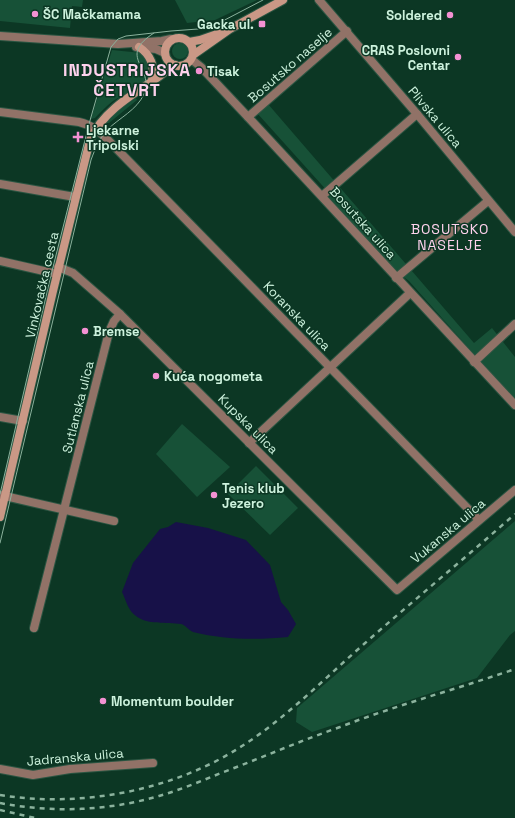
<svg xmlns="http://www.w3.org/2000/svg" width="515" height="818" font-family="'Space Grotesk',sans-serif">
	<style>
		.green { fill: #175137 }
		.water { fill: #171148 }
		.lines { fill: none; stroke-linecap: round; stroke-linejoin: round }
		.minor-casing { stroke: #2b5542; stroke-width: 10 }
		.secondary-casing { stroke: #2b5542; stroke-width: 10 }
		.minor { stroke: #917267; stroke-width: 8 }
		.secondary { stroke: #ca9886; stroke-width: 8 }
		.tram { stroke: #8bb29d; stroke-width: 1 }
		.rail { stroke: #8bb29d; stroke-width: 2.5; stroke-dasharray: 5 5; stroke-linecap: butt }
		.poi-dot { fill: #f491d3; stroke: #0c3724; stroke-width: 1.5 }
		.labels { text-anchor: middle; dominant-baseline: central; stroke-width: 3; stroke-linejoin: round; paint-order: stroke }
		.poi-label { font-size: 13px; font-weight: bold; fill: #cdf2dd; stroke: #0c3724; text-anchor: start }
		.street-label { font-size: 13px; fill: #cdf2dd; stroke: #0c3724 }
		.neighbourhood-label { font-size: 14px; letter-spacing: 1px; fill: #fed2ed; stroke: #0c3724 }
		.district-label { font-size: 17px; font-weight: bold; letter-spacing: 1px; fill: #fed2ed; stroke: #0c3724 }
	</style>
	<rect width="100%" height="100%" fill="#0c3724"/>
	<!-- green -->
	<g class="green">
		<path d="M0 0H83L82 7 72 6 70 28 0 21Z"/>
		<path d="M175 0H257L215 20 187 23Z"/>
		<circle cx="180" cy="51" r="8"/>
		<path d="M112 50 142 53C161 81 133 89 113 101 106 106 101 112 95 118L91 119Z"/>
		<path d="M136 98 137 100 109 123H106L119 110Z"/>
		<path d="M268 104 474 343 492 328 515 357V400L409 281 394 270 329 199 330 194 257 113Z"/>
		<path d="M182 424 230 467 197 497 156 454Z"/>
		<path d="M256 466 298 508 270 535 228 494Z"/>
		<path d="M515 521V631L510 635 477 678 312 732 296 722 297 708Z"/>
	</g>
	<!-- water -->
	<path class="water" d="M176 522 208 528 246 540 270 565 281 602 288 610 296 624 288 637C255 640 226 640 193 632 188 630 186 625 181 624 167 622 147 625 136 616 128 611 126 600 122 592L133 563 160 529 168 527Z"/>
	<g class="lines">
		<defs>
			<g id="minor">
				<path d="M319 0 417 114 515 232"/>
				<path d="M0 36 118 44 162 41 171 39"/>
				<path d="M136 47 156 49 165 53"/>
				<path d="M191 59 201 67 248 117 515 405"/>
				<path d="M0 112 79 122C92 125 100 132 109 141L479 520"/>
				<path d="M248 117 347 31"/>
				<path d="M0 184 75 197"/>
				<path d="M322 196 417 114"/>
				<path d="M0 261 57 274"/>
				<path d="M58 267 73 273 120 314 397 590 515 490"/>
				<path d="M396 278 488 201"/>
				<path d="M474 362 515 324"/>
				<path d="M0 417 23 421"/>
				<path d="M249 443 410 293"/>
				<path d="M0 495 114 521"/>
				<path d="M34 628 109 332 114 321 120 314"/>
				<path d="M0 769 33 775 70 769 153 763"/>
			</g>
			<g id="secondary">
				<circle cx="179" cy="52" r="14"/>
				<path d="M189 42 200 40 220 33"/>
				<path d="M139 47C151 55 155 66 152 80"/>
				<path d="M193 55 230 29 283 0"/>
				<path d="M0 517 53 291 90 140C102 112 133 94 157 78 163 74 168 68 175 65"/>
			</g>
		</defs>
		<!-- minor casing -->
		<use href="#minor" class="minor-casing"/>
		<!-- secondary casing -->
		<use href="#secondary" class="secondary-casing"/>
		<!-- minor -->
		<use href="#minor" class="minor"/>
		<!-- secondary -->
		<use href="#secondary" class="secondary"/>
		<!-- tram -->
		<g class="tram">
			<path d="M0 494 50 279 89 124 111 47 118 39 126 36 171 31 198 29 217 24 263 0"/>
			<path d="M0 543 91 160C95 149 99 139 107 130 119 118 137 110 144 94 155 67 116 57 154 33"/>
		</g>
		<!-- rail -->
		<g class="rail">
			<path d="M0 795C80 808 173 791 242 746 286 718 324 679 364 644 414 600 465 558 515 514"/>
			<path d="M0 803C52 813 108 811 159 796 180 790 201 781 221 773 261 758 300 741 340 727 397 705 457 689 515 669"/>
			<path d="M0 810 35 818"/>
		</g>
	</g>
	<!-- markers -->
	<g class="poi-dot">
		<circle cx="35" cy="14" r="4"/>
		<circle cx="450" cy="15" r="4"/>
		<rect x="258" y="20" width="8" height="8" rx="2"/>
		<circle cx="458" cy="57" r="4"/>
		<circle cx="199" cy="71" r="4"/>
		<path d="M76 131h4v4h4v4h-4v4h-4v-4h-4v-4h4z"/>
		<circle cx="85" cy="331" r="4"/>
		<circle cx="156" cy="376" r="4"/>
		<circle cx="214" cy="495" r="4"/>
		<circle cx="103" cy="701" r="4"/>
	</g>
	<g class="labels">
		<!-- poi labels -->
		<g class="poi-label">
			<text x="43" y="14">ŠC Mačkamama</text>
			<text x="442" y="15" text-anchor="end">Soldered</text>
			<text x="254" y="24" text-anchor="end">Gacka ul.</text>
			<text x="450" y="50" text-anchor="end">CRAS Poslovni<tspan x="450" dy="15">Centar</tspan></text>
			<text x="207" y="71">Tisak</text>
			<text x="86" y="130">Ljekarne<tspan x="86" dy="15">Tripolski</tspan></text>
			<text x="93" y="331">Bremse</text>
			<text x="164" y="376">Kuća nogometa</text>
			<text x="222" y="488">Tenis klub<tspan x="222" dy="15">Jezero</tspan></text>
			<text x="111" y="701">Momentum boulder</text>
		</g>
		<!-- street labels -->
		<g class="street-label">
			<text transform="translate(290 65) rotate(-41)">Bosutsko naselje</text>
			<text transform="translate(435 117) rotate(50)">Plivska ulica</text>
			<text transform="translate(363 223) rotate(48)">Bosutska ulica</text>
			<text transform="translate(42 285) rotate(-77)">Vinkovačka cesta</text>
			<text transform="translate(297 316) rotate(46)">Koranska ulica</text>
			<text transform="translate(78 407) rotate(-76)">Sutlanska ulica</text>
			<text transform="translate(248 424) rotate(45)">Kupska ulica</text>
			<text transform="translate(448 531) rotate(-40)">Vukanska ulica</text>
			<text transform="translate(75 757) rotate(-5)">Jadranska ulica</text>
		</g>
		<!-- neighbourhood labels -->
		<g class="neighbourhood-label">
			<text x="450" y="229">BOSUTSKO<tspan x="450" dy="16">NASELJE</tspan></text>
		</g>
		<!-- district labels -->
		<g class="district-label">
			<text x="127" y="70">INDUSTRIJSKA<tspan x="127" dy="20">ČETVRT</tspan></text>
		</g>
	</g>
</svg>
